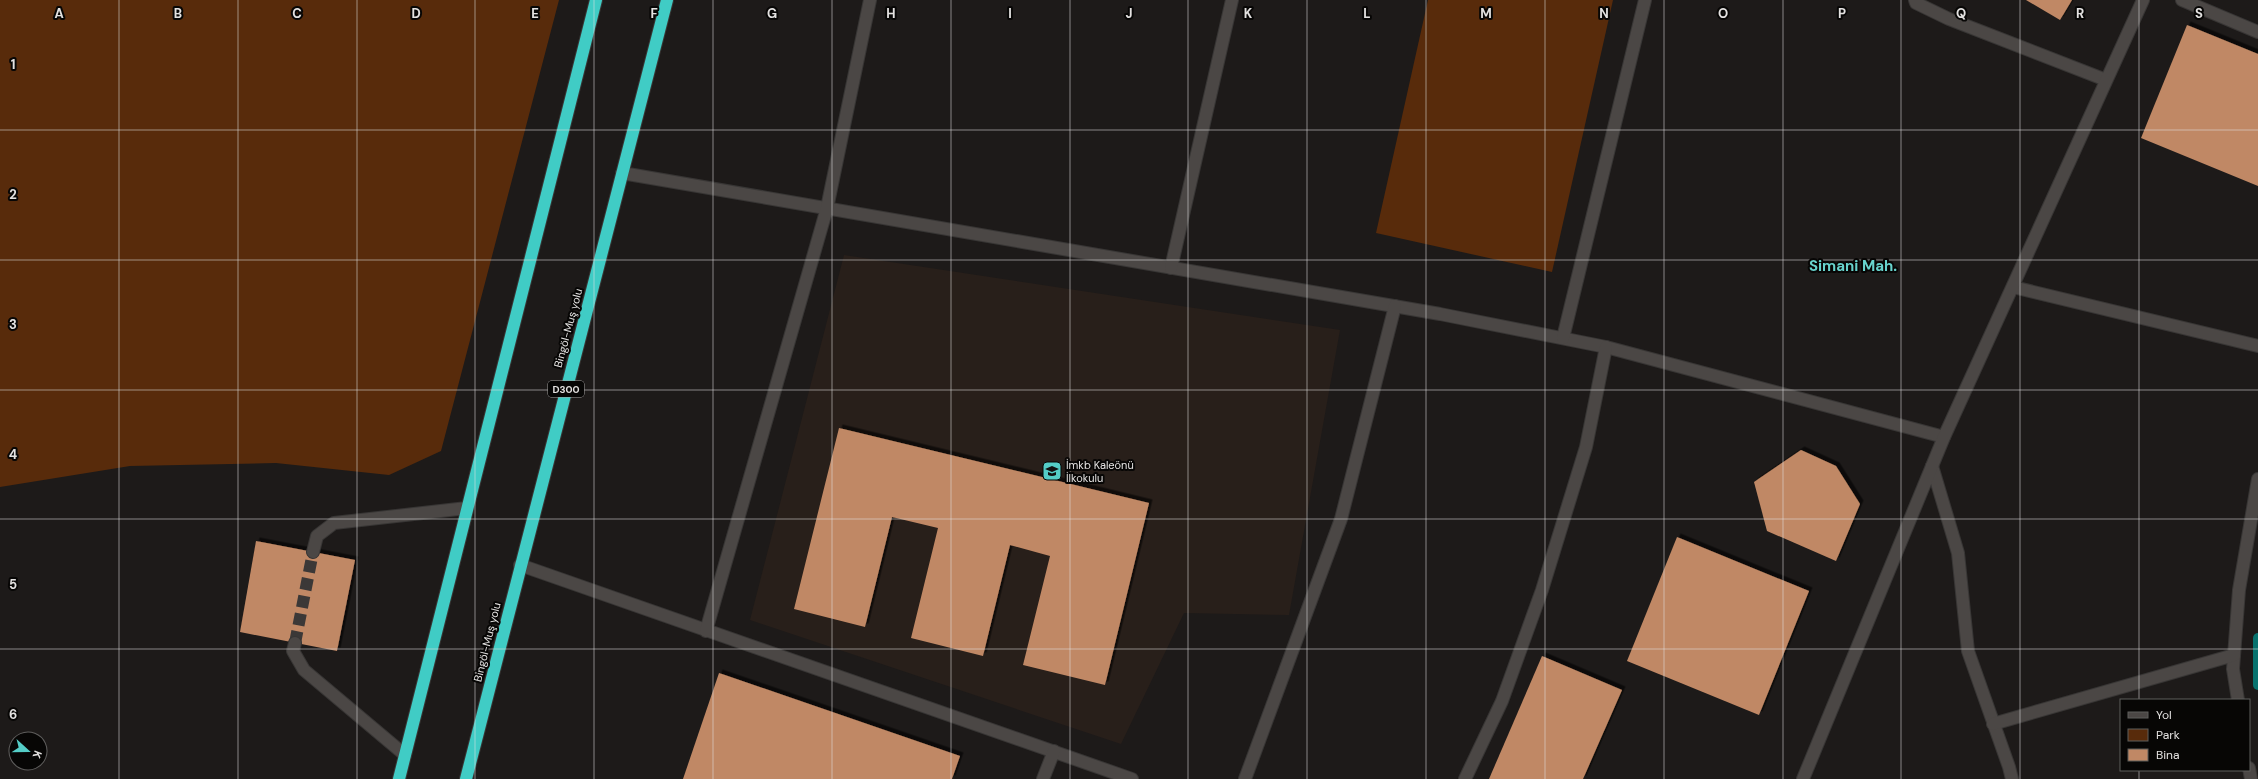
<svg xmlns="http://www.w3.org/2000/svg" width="2258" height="779" font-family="'DM Sans',sans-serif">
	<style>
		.built { fill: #281f1a }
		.green { fill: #582b0b }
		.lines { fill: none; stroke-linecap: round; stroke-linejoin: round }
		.stream { stroke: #08726e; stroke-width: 10 }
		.building { fill: #c08865; filter: url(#shadow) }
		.minor-tunnel { stroke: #3b3837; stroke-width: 12; stroke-dasharray: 12 6; stroke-linecap: butt }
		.minor-casing { stroke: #383635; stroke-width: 14 }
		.highway-casing { stroke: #383635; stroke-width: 14 }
		.minor { stroke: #4b4745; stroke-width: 12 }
		.highway { stroke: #40ccc5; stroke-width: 12 }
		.grid { fill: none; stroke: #e4e2e1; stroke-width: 1; stroke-opacity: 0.55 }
		.labels { text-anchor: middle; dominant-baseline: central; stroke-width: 4; stroke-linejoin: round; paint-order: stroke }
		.shield { fill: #070605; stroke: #a2a09f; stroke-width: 1 }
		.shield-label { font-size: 10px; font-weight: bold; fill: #e4e2e1 }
		.street-label { font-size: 11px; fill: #e4e2e1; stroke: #070605 }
		.poi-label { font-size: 11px; fill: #e4e2e1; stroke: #070605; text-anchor: start }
		.district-label { font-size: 15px; font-weight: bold; fill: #68d3cd; stroke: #070605 }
		.grid-label { font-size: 13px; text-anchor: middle; font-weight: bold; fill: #e4e2e1; stroke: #070605; stroke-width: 4; stroke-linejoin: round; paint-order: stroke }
	</style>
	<defs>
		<filter id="shadow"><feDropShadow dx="3.5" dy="-3.5" stdDeviation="0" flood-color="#0009"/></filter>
	</defs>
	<rect width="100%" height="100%" fill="#1d1a19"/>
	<!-- built -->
	<path class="built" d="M844 255 1340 330 1289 615 1184 613 1121 744 750 620Z"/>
	<!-- green -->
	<g class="green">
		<path d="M0 0H559L441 451 389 475 276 463 130 466 0 487Z"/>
		<path d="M1428 0H1613L1552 272 1376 233Z"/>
	</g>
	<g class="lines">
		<!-- stream -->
		<path class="stream" d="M2258 638V685"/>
	</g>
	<!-- building -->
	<g class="building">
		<path d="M2026 0H2072L2060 20Z"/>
		<path d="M2187 25 2258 54V186L2141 138Z"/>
		<path d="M839 428 1149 503 1105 685 1023 665 1050 556 1010 545 983 656 911 638 938 528 892 517 865 627 794 609Z"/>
		<path d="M1801 450 1836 466 1860 504 1836 561 1767 531 1754 482Z"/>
		<path d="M1677 537 1809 591 1759 715 1627 661Z"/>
		<path d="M256 541 355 560 337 651 240 632Z"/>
		<path d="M1542 656 1622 690 1583 779H1489Z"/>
		<path d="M719 673 960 756 952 779H683Z"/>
	</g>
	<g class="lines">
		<!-- minor-tunnel -->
		<path class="minor-tunnel" d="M295 643 313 552"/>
		<defs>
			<g id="minor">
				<path d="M1915 0 1916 3 1949 19 2106 80"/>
				<path d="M2182 0 2258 32"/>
				<path d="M622 173 1440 314 1606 347 1944 437"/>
				<path d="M1171 268 1232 0"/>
				<path d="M2013 287 2258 346"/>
				<path d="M1563 338 1645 0"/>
				<path d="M1932 466 1958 553 1968 651 2009 767 2012 779"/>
				<path d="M313 552 317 536 334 523 467 508"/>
				<path d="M520 565 1132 779"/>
				<path d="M706 631 827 208 870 0"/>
				<path d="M295 643 293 651 304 670 405 755"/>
				<path d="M2238 700 2233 669 2239 590 2258 479"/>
				<path d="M1993 724 2234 655"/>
				<path d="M2249 768 2251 779"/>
				<path d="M1043 779 1054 751"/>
				<path d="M1245 779 1341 519 1395 306"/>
				<path d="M1465 779 1502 701 1542 590 1586 447 1606 347"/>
				<path d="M1803 779 1944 437 2143 0"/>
			</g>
			<g id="highway">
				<path d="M399 779 596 0"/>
				<path d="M466 779 667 0"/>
			</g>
		</defs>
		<!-- minor casing -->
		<use href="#minor" class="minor-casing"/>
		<!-- highway casing -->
		<use href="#highway" class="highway-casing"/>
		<!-- minor -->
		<use href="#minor" class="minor"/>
		<!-- highway -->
		<use href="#highway" class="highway"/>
	</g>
	<!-- grid -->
	<path class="grid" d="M119 0V779M238 0V779M357 0V779M475 0V779M594 0V779M713 0V779M832 0V779M951 0V779M1070 0V779M1188 0V779M1307 0V779M1426 0V779M1545 0V779M1664 0V779M1783 0V779M1901 0V779M2020 0V779M2139 0V700M0 130H2258M0 260H2258M0 390H2258M0 519H2258M0 649H2258M2139 770V779"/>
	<!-- icons -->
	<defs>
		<symbol id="school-square" viewBox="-11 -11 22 22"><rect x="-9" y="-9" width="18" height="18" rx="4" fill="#54cdc7" stroke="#070605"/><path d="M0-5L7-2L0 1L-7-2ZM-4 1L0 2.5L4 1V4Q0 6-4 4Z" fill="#111"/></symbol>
	</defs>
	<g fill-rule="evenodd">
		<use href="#school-square" x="1041" y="460" width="22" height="22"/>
	</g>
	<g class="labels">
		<!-- shield labels -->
		<rect class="shield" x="548" y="381" width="36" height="16" rx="3"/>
		<g class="shield-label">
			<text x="566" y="389">D300</text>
		</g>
		<!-- street labels -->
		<g class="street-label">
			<text transform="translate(568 328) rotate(-75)">Bingöl-Muş yolu</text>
			<text transform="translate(487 642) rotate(-76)">Bingöl-Muş yolu</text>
		</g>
		<!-- poi labels -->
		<g class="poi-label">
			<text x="1066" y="465">İmkb Kaleönü<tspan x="1066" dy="13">İlkokulu</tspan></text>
		</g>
		<!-- district labels -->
		<g class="district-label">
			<text x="1853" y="266">Simani Mah.</text>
		</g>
	</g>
	<g class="grid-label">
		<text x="59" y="18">A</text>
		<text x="178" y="18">B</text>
		<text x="297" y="18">C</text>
		<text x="416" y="18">D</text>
		<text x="535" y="18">E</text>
		<text x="654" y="18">F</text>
		<text x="772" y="18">G</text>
		<text x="891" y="18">H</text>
		<text x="1010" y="18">I</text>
		<text x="1129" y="18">J</text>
		<text x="1248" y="18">K</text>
		<text x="1367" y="18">L</text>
		<text x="1486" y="18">M</text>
		<text x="1604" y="18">N</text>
		<text x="1723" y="18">O</text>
		<text x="1842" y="18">P</text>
		<text x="1961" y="18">Q</text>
		<text x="2080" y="18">R</text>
		<text x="2199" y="18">S</text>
		<text x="13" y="69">1</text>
		<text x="13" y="199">2</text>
		<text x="13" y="329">3</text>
		<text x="13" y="459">4</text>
		<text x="13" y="589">5</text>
		<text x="13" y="719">6</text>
	</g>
	<!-- legend -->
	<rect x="2120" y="699" width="130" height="72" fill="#070605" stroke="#5f5e5d"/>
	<rect x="2128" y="712" width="20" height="6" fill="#4b4745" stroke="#5f5e5d"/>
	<text x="2156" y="719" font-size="12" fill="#e4e2e1">Yol</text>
	<rect x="2128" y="729" width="20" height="12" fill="#582b0b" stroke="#5f5e5d"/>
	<text x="2156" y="739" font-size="12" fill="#e4e2e1">Park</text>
	<rect x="2128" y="749" width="20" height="12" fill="#c08865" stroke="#5f5e5d"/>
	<text x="2156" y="759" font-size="12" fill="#e4e2e1">Bina</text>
	<!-- north arrow -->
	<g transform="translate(28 751) rotate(111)"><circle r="19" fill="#070605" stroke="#5f5e5d"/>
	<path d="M0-3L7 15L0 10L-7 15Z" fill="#54cdc7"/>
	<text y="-6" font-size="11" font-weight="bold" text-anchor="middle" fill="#e4e2e1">K</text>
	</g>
</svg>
